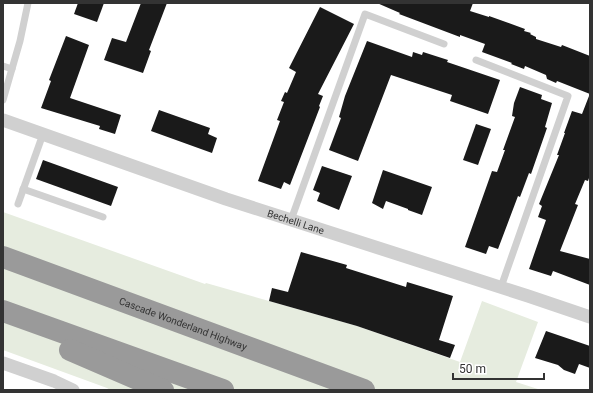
<svg xmlns="http://www.w3.org/2000/svg" width="593" height="393" font-family="Roboto,sans-serif">
	<style>
		.green { fill: #e6ecdf }
		.building { fill: #1a1a1a }
		.lines { fill: none; stroke-linecap: round; stroke-linejoin: round }
		.lane { stroke: #d0d0d0; stroke-width: 7 }
		.street { stroke: #d0d0d0; stroke-width: 13 }
		.highway { stroke: #9a9a9a; stroke-width: 22 }
		.labels { text-anchor: middle; dominant-baseline: central; stroke-width: 4; stroke-linejoin: round; paint-order: stroke }
		.street-label { font-size: 10px; fill: #333; stroke: #fff }
	</style>
	<rect width="100%" height="100%" fill="#fff"/>
	<!-- green -->
	<path class="green" d="M3 212 205 284 206 283 357 326 460 362 482 301 538 322 516 382 541 390H110L107 388 3 350Z"/>
	<!-- building -->
	<g class="building">
		<path d="M78 3H104L97 22 74 14Z"/>
		<path d="M141 3H167L149 50 151 51 143 73 104 60 112 38 126 42Z"/>
		<path d="M377 3H473L470 11 489 17V16L525 29 524 31 531 33 530 34 536 37V39L561 47 562 45 590 56V94L557 81 556 83 547 79 546 75 525 66 524 69 511 64 512 63 482 52 485 44 460 35V37L399 14 400 13Z"/>
		<path d="M320 7 354 24 318 94 323 96 319 106 320 107 290 185 284 182 281 189 258 181 280 121 277 120 284 102 281 101 285 92 287 93 296 72 289 68Z"/>
		<path d="M66 36 89 45 70 98 121 115 115 134 99 129 100 126 41 108 51 81 49 80Z"/>
		<path d="M367 41 412 57 413 52 422 55 423 52 448 60 447 62 500 80 488 114 450 101 452 95 391 75 358 161 329 150 341 118 339 117 345 96Z"/>
		<path d="M520 87 542 95 541 99 552 103 545 127 547 128 531 174 529 173 520 197 518 196 498 249 489 246 486 254 465 247 492 171 497 172 505 150H503L515 117 512 116 514 103Z"/>
		<path d="M589 96H590V175L588 181 585 180 575 204 578 205 560 251 590 259V285L553 271 551 276 529 269 546 220 538 217 542 206 539 204 559 155H557L565 133H564L572 111 582 114Z"/>
		<path d="M159 110 210 128 208 134 217 138 212 153 151 131Z"/>
		<path d="M476 124 491 129 478 165 463 160Z"/>
		<path d="M43 160 118 187 111 206 36 179Z"/>
		<path d="M322 166 352 176 339 210 317 201 320 193 313 190Z"/>
		<path d="M383 170 432 187 422 215 408 210V209L386 201 383 209 372 203Z"/>
		<path d="M301 252 347 265 346 268 406 287 407 282 453 296 439 340 455 345 450 358 357 326 269 301 272 288 288 292Z"/>
		<path d="M546 331 590 346V368L579 364 575 374 564 370 558 365 535 358Z"/>
	</g>
	<g class="lines">
		<!-- lane -->
		<g class="lane">
			<path d="M476 60 568 96 501 287"/>
			<path d="M3 66 12 69"/>
			<path d="M3 100 20 41 28 3"/>
			<path d="M23 189 103 217"/>
			<path d="M18 204 43 134"/>
			<path d="M291 220 365 14 444 44"/>
		</g>
		<!-- street -->
		<g class="street">
			<path id="s1" d="M3 120 226 199 528 296 590 317"/>
			<path d="M3 363 54 381 73 390"/>
		</g>
		<!-- highway -->
		<g class="highway">
			<path id="s2" d="M3 257 364 390"/>
			<path d="M3 311 223 390"/>
			<path d="M70 350 163 390"/>
		</g>
	</g>
	<g class="labels">
		<!-- street labels -->
		<g class="street-label">
			<text stroke="none"><textPath href="#s1" startOffset="310">Bechelli Lane</textPath></text>
			<text stroke="none"><textPath href="#s2" startOffset="192">Cascade Wonderland Highway</textPath></text>
		</g>
	</g>
	<!-- border -->
	<rect width="593" height="393" fill="none" stroke="#333333" stroke-width="8"/>
	<!-- scale -->
	<path d="M453 373v6h91v-6" fill="none" stroke="#333333" stroke-width="2"/>
	<text x="459" y="373" font-size="12" fill="#333333" stroke="#ffffff" stroke-width="3" paint-order="stroke">50 m</text>
</svg>
